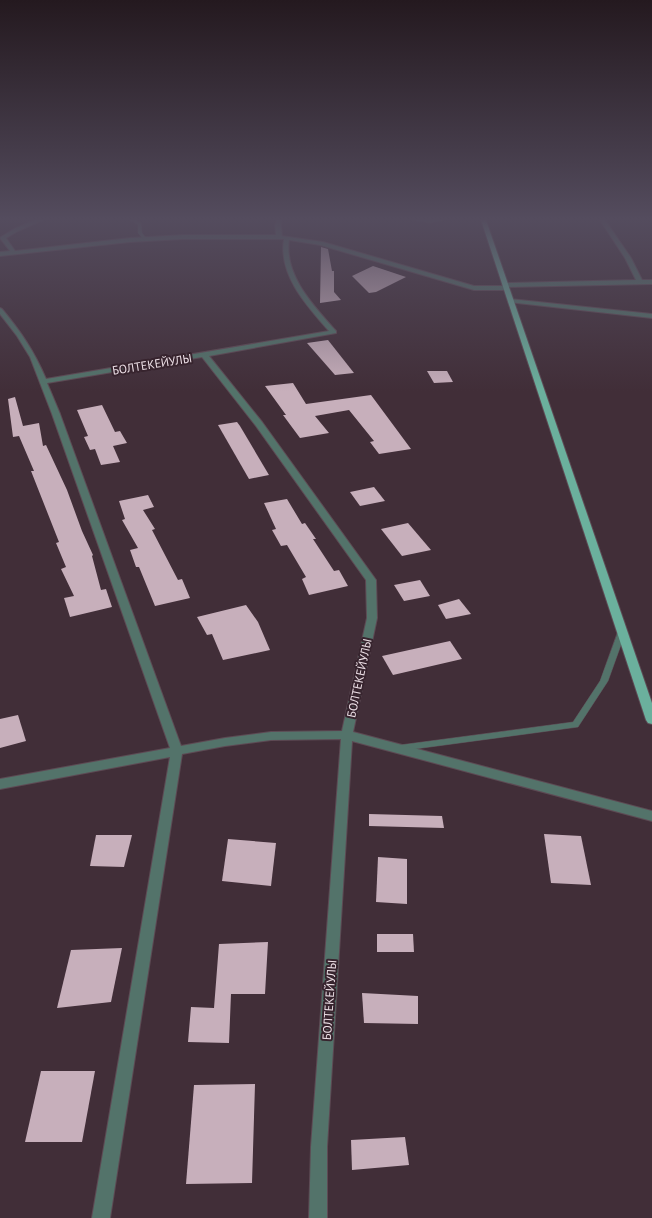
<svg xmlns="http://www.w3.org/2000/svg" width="652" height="1218" font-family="'PT Sans',sans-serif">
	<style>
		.building { fill: #c7afbb }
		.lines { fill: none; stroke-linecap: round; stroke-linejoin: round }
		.lane-casing { stroke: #5d4a54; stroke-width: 1 }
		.street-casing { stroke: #5d4a54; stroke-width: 2 }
		.primary-casing { stroke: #5d4a54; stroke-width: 2 }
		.lane { fill: #53736a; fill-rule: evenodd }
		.street { fill: #53736a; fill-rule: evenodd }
		.primary { fill: #6bb09d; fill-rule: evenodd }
		.labels { text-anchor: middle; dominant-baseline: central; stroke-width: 4; stroke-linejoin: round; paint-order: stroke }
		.street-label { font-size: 12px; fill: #ede0e7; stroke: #37242e }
	</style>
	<rect width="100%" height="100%" fill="#412e38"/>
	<!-- building -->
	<g class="building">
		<path d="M321 247 328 249 332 271H334V292L341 300 320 303Z"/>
		<path d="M373 266 406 277 376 292 369 293 352 276Z"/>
		<path d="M328 340 354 373 335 375 307 343Z"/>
		<path d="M427 371H447L453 382 434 383Z"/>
		<path d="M293 383 306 404 371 395 411 449 379 454 370 442 374 441 349 410 315 416 329 433 300 438 283 415H286L265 386Z"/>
		<path d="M15 397 23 426 39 423 43 446 46 445 67 490 82 531 93 555 92 556 101 590 106 589 112 607 70 617 64 598 74 596 61 569 66 567 56 543 59 542 31 471H34L19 436 13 437 8 399Z"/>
		<path d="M102 405 115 432 120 431 127 443 113 446 120 462 101 465 95 449 90 450 84 437 88 436 77 410Z"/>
		<path d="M237 422 240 426 269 475 249 479 218 425Z"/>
		<path d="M374 487 385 501 360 506 350 492Z"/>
		<path d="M148 495 154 507 143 510 155 529 152 530 178 580 182 579 190 598 155 606 139 567H136L130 550 138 548 122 520 125 519 119 501Z"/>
		<path d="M287 499 302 524 305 523 316 539H313L334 571 339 570 348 586 309 595 302 579 306 577 287 545 281 546 272 530 276 529 264 503Z"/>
		<path d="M408 523 431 550 402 556 381 529Z"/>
		<path d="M420 580 430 596 404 601 394 585Z"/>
		<path d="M459 599 471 614 446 619 438 605Z"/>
		<path d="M246 605 258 622 270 650 223 660 212 634 207 635 197 617Z"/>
		<path d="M450 641 462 659 393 675 382 656Z"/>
		<path d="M18 715 26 741 0 748V719Z"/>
		<path d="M369 814 442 816 444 828 369 826Z"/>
		<path d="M544 834 581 836 591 885 551 883Z"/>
		<path d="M96 835H132L124 867 90 866Z"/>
		<path d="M228 839 276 843 271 886 222 881Z"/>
		<path d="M378 857 407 859V904L376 902Z"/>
		<path d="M377 934H413L414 952H377Z"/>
		<path d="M268 942 265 994H231L229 1043 188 1042 191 1007 214 1008 219 944Z"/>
		<path d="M122 948 111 1002 57 1008 71 950Z"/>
		<path d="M362 993 418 996V1024L364 1023Z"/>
		<path d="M41 1071H95L82 1142H25Z"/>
		<path d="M255 1084 252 1183 186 1184 194 1085Z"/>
		<path d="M405 1137 409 1165 352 1170 351 1140Z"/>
	</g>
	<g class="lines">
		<defs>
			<g id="lane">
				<path d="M130 220H136L141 223 142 233 147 239 146 240H144L138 233V225Z"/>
				<path d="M413 220H444L430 223Z"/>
				<path d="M619 629H625L626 631 608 681 578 727 400 751 397 750 396 748 397 746 400 745 573 722 600 681Z"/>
			</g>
			<g id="street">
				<path d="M35 220H43L18 231 6 238 15 251 130 238 183 235H276L275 225 277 220H282L281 225 282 236 323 242 474 286H503L502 285 505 283 636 280 625 258 600 220H605L631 258 642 280H652V284L508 287V289L506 290H474L320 245 289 240C284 276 314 306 336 331V333L209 356 262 422 376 580 377 618 353 732 652 811V821L352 741 327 1147V1218H309L311 1147 341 739 271 740 225 746 182 754 110 1218H92L170 757 0 789V779L170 748 52 414 30 357 17 336 0 314V308L2 309C21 332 34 351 46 379L329 331C307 306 278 275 284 239H183L130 242 0 256V252L10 251 0 238 1 237 14 229ZM202 357 256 426 366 580 367 618 342 731 271 732 225 738 181 746 60 414 47 383Z"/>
				<path d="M510 299 652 314V318L508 302V300Z"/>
			</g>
			<path id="primary" d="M481 220H486L652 703V724L648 723 646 720Z"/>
		</defs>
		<!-- lane casing -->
		<use href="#lane" class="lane-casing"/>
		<!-- street casing -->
		<use href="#street" class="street-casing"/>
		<!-- primary casing -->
		<use href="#primary" class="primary-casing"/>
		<!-- lane -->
		<use href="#lane" class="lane"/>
		<!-- street -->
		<use href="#street" class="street"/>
		<!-- primary -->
		<use href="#primary" class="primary"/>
	</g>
	<!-- sky -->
	<linearGradient id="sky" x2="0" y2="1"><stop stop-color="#24191f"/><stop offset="0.56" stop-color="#544c5e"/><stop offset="1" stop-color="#544c5e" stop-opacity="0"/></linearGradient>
	<rect width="652" height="391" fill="url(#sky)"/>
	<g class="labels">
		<!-- street labels -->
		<g class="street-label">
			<text transform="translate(152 364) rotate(-9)">БОЛТЕКЕЙУЛЫ</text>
			<text transform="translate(359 678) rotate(-78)">БОЛТЕКЕЙУЛЫ</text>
			<text transform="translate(329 1000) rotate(-86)">БОЛТЕКЕЙУЛЫ</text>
		</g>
	</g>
</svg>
